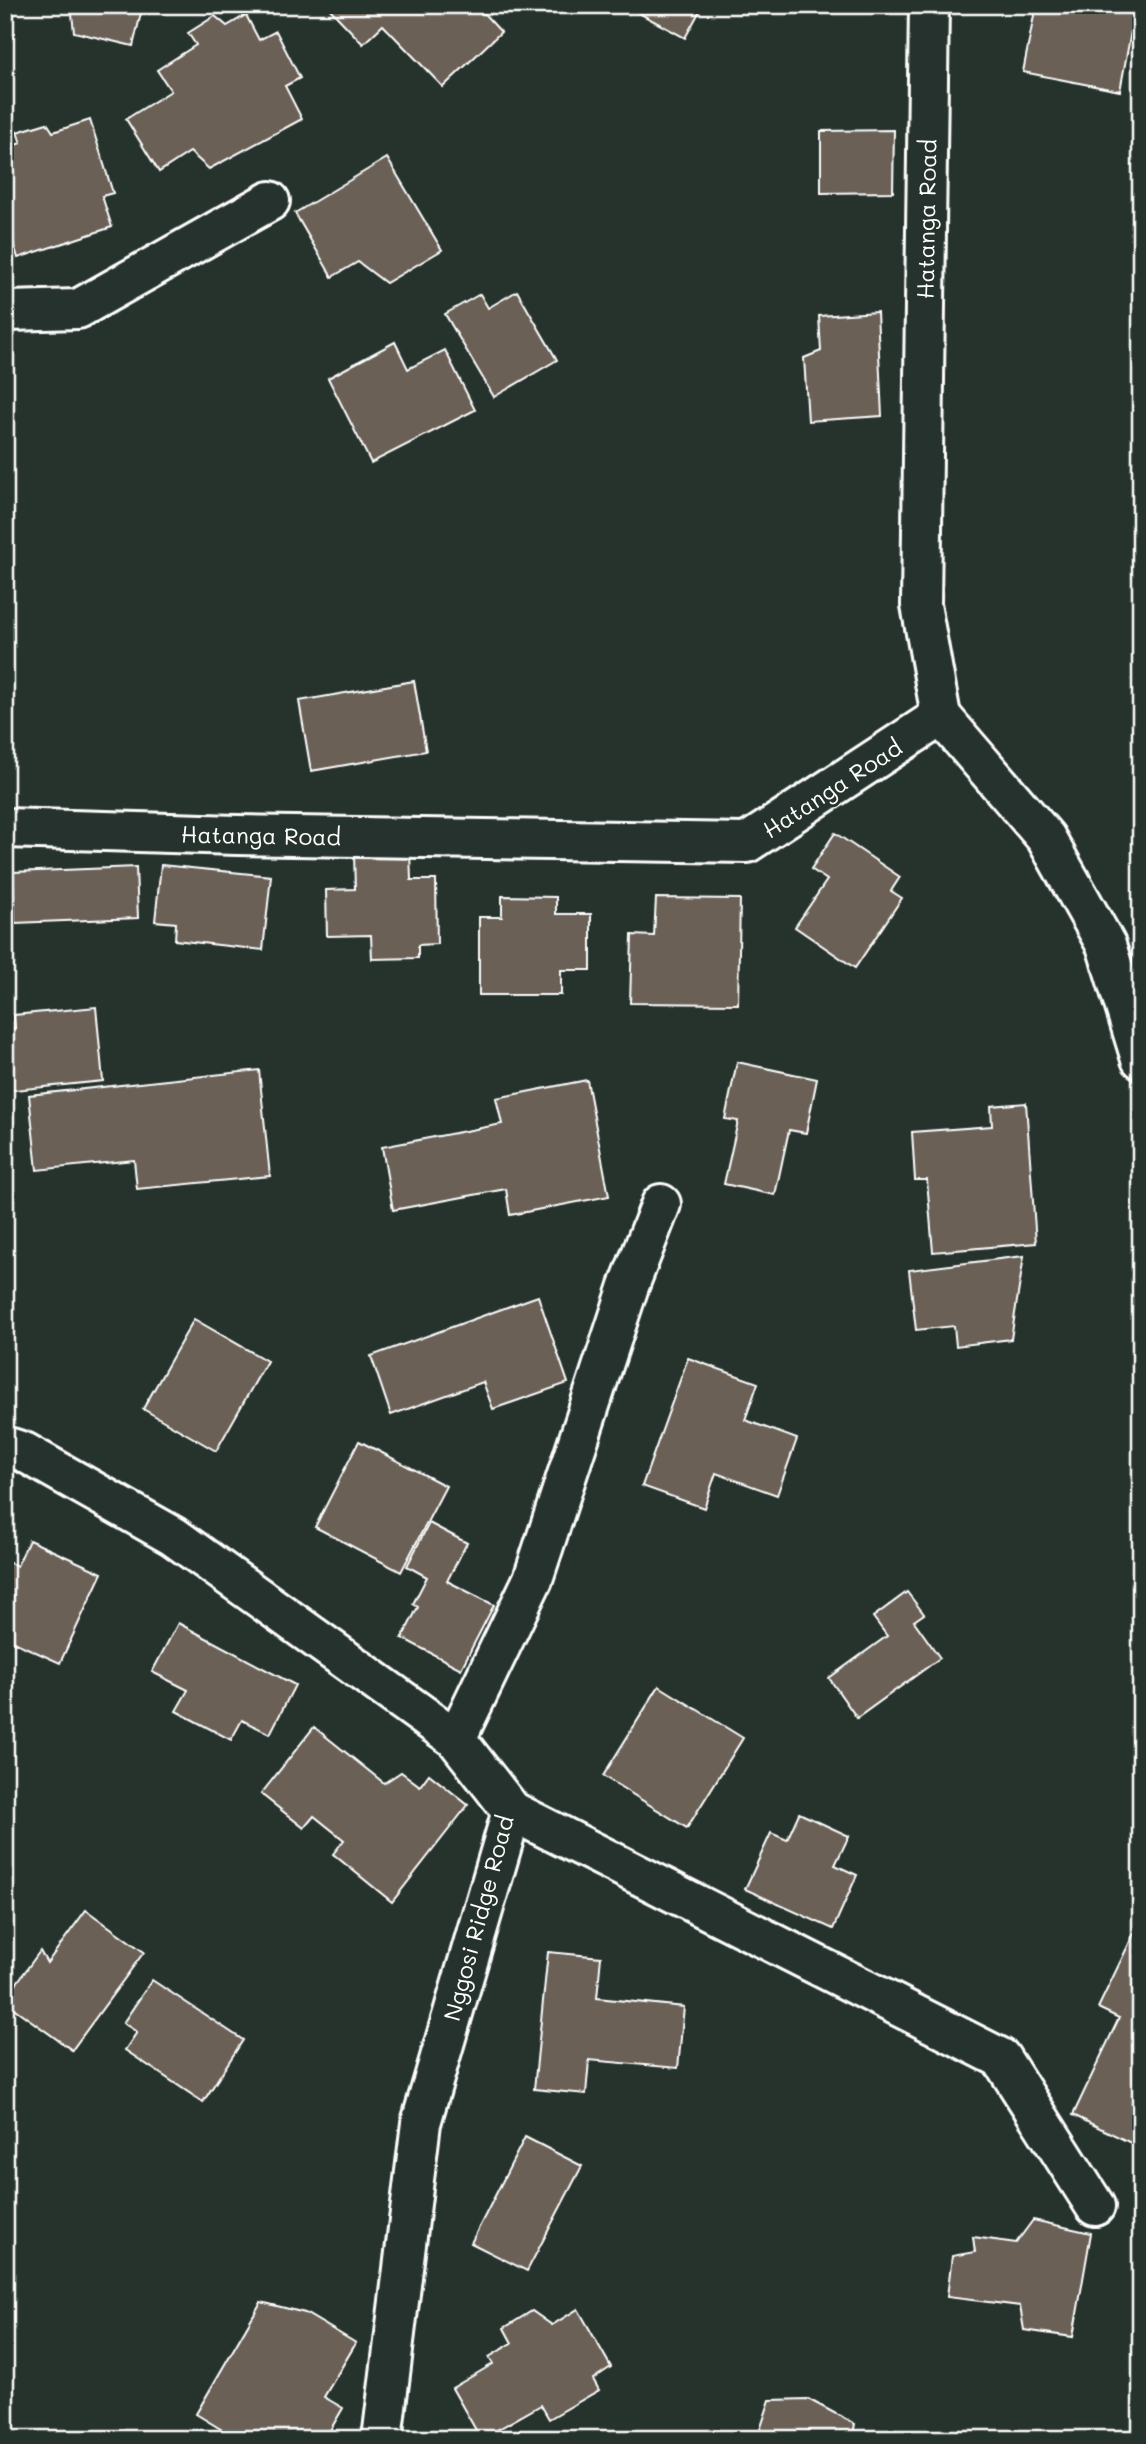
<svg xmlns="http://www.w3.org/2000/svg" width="1146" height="2444" font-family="Mali,sans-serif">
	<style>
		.building { fill: #6b6057; stroke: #fff; stroke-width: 2 }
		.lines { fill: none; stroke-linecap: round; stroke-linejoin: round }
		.street-casing { stroke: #fff; stroke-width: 44 }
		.street { stroke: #26332d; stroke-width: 38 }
		.labels { text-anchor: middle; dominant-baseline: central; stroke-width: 6; stroke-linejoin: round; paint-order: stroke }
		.street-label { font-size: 23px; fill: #fff; stroke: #26332d }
	</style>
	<rect width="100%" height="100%" fill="#26332d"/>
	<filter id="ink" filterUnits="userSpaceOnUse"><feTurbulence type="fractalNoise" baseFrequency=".0143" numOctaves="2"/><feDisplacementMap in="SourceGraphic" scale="14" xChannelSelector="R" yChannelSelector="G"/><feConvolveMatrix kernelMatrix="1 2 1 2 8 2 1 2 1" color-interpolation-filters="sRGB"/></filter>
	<g filter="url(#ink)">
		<!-- building -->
		<g class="building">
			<path d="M71 5H143L133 46 74 32Z"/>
			<path d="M326 5H476L501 32 443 87 383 25 363 44Z"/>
			<path d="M640 5H703L685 38 637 12Z"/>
			<path d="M1036 5H1136L1120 91 1023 72Z"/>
			<path d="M246 15 259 40 276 31 300 78 285 86 302 119 209 169 190 152 159 172 126 119 171 91 157 70 196 45 188 33 215 16 227 26Z"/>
			<path d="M90 120 113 193 102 196 112 227 18 258 9 228 5 229V188L10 187 5 170V148L21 143 17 132 47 123 53 132Z"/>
			<path d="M894 130 893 192 821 193V131Z"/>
			<path d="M387 158 442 250 386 283 358 262 332 277 295 213Z"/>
			<path d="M517 291 557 360 494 397 445 314 480 294 488 308Z"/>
			<path d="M877 312 882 416 808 421 804 358 821 351 819 316Z"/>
			<path d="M395 342 408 369 445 350 475 410 371 463 328 378Z"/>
			<path d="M414 681 426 751 311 771 299 701Z"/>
			<path d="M835 833 900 877 891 891 902 898 855 968 795 927 827 880 811 869Z"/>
			<path d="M410 851 411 880H436L437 944 418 945V958L372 959 371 935 327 936 326 890 355 889 354 854Z"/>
			<path d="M161 865 271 876 263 950 175 940 176 923 155 921Z"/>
			<path d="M136 867 138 918 15 923 13 872Z"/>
			<path d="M502 896 556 897V914H591V970H561V995H479V917H502Z"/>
			<path d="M656 898 740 899 738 1004 630 1003 632 935 654 936Z"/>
			<path d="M96 1007 103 1081 5 1091V1029L15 1028 14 1015Z"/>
			<path d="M737 1062 817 1079 806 1133 789 1130 775 1195 724 1184 738 1121 725 1119Z"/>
			<path d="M259 1070 270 1176 137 1189 134 1160 37 1170 29 1095Z"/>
			<path d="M587 1080 609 1196 510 1215 506 1189 393 1210 382 1147 502 1124 496 1098Z"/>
			<path d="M1026 1103 1036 1243 933 1252 927 1180H915L912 1132 992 1126 991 1106Z"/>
			<path d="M1024 1256 1011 1339 956 1346 954 1326 916 1330 909 1270Z"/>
			<path d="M538 1296 568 1383 493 1409 483 1382 391 1415 371 1356Z"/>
			<path d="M194 1319 267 1361 216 1451 143 1409Z"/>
			<path d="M688 1358 758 1383 745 1420 797 1439 777 1495 716 1473 704 1508 642 1486Z"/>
			<path d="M359 1441 446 1486 401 1572 315 1527Z"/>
			<path d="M429 1523 467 1543 447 1581 494 1605 461 1669 402 1638 418 1607 413 1604 427 1577 407 1566Z"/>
			<path d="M29 1540 102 1573 60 1663 5 1638V1622L8 1617 5 1616V1561L17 1566Z"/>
			<path d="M907 1592 924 1614 914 1621 940 1658 857 1718 829 1678 887 1636 873 1617Z"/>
			<path d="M178 1623 295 1685 270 1734 242 1720 231 1740 176 1711 188 1690 152 1672Z"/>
			<path d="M659 1686 743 1738 687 1828 603 1776Z"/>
			<path d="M314 1727 384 1783 401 1772 420 1786 429 1774 468 1805 392 1902 333 1854 344 1840 314 1816 304 1828 261 1794Z"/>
			<path d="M799 1813 849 1836 835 1865 857 1875 833 1929 745 1889 771 1833 787 1840Z"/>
			<path d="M86 1910 144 1952 72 2050 5 2002V1999L40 1951 47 1963Z"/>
			<path d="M1137 1927 1141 1929V2138L1137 2146 1073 2115 1119 2018 1098 2008Z"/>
			<path d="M548 1952 601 1957 597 1998 684 2007 678 2068 589 2060 586 2094 534 2089Z"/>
			<path d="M152 1980 243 2040 203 2102 125 2050 137 2032 123 2023Z"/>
			<path d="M525 2137 582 2166 527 2271 471 2243Z"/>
			<path d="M1033 2220 1091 2233 1073 2337 1024 2330 1020 2306 947 2297 952 2256 975 2252 973 2237 1016 2243Z"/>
			<path d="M261 2302 305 2313 356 2343 324 2397 343 2408 325 2439H237L196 2414Z"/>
			<path d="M578 2309 611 2367 593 2379 599 2390 549 2419 541 2405 481 2439 452 2388 493 2364 489 2357 512 2343 504 2328 532 2311 552 2325Z"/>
			<path d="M808 2399 855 2424 852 2439H757L770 2400Z"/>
		</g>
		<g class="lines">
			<defs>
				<g id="street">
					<path d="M5 309 9 311 78 309 270 201"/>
					<path d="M941 716 1046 838 1106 945 1141 1059"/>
					<path d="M5 828 237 835 747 843 941 716 921 605 929 5"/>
					<path d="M5 1446 24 1452 173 1536 456 1739 512 1811 1001 2058 1095 2206"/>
					<path d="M456 1739 533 1579 629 1286 661 1204"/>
					<path d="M382 2439 421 2123 512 1811"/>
				</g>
			</defs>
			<!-- street casing -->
			<use href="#street" class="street-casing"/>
			<!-- street -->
			<use href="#street" class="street"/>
		</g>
	</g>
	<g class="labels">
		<!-- street labels -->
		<g class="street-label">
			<text transform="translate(926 219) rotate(-89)">Hatanga Road</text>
			<text transform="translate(832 788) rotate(-33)">Hatanga Road</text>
			<text transform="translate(261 835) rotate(1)">Hatanga Road</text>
			<text transform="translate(478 1918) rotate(-75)">Nggosi Ridge Road</text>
		</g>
	</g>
	<!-- margin -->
	<rect width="1146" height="2444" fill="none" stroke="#26332d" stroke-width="28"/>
	<rect x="14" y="14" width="1118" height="2416" fill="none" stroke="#fff" stroke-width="2.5" filter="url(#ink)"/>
</svg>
